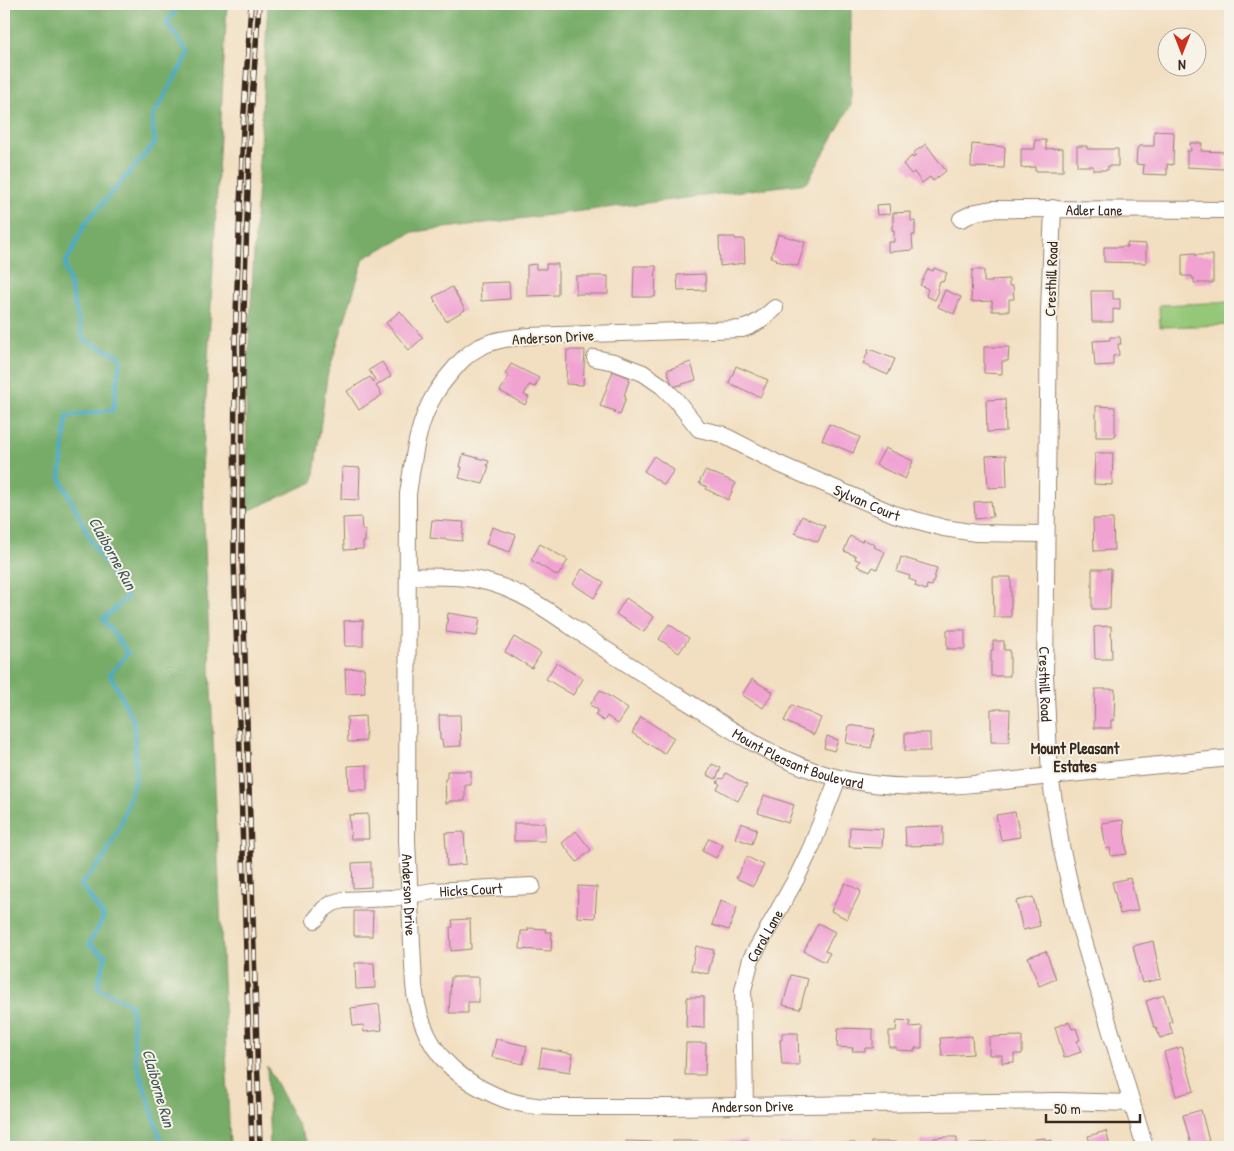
<svg xmlns="http://www.w3.org/2000/svg" width="1234" height="1151" font-family="'Patrick Hand',sans-serif">
	<style>
		.green { fill: #94c777; stroke: #68784a }
		.forest { fill: #77ac68; stroke: #596b43 }
		.lines { fill: none; stroke-linecap: round; stroke-linejoin: round }
		.stream { stroke: #4babca; stroke-width: 4 }
		.building { fill: #f0a2d1 }
		.minor-casing { stroke: #968470; stroke-width: 18 }
		.minor { stroke: #fff; stroke-width: 16 }
		.rail-casing { stroke: #3b2a1e; stroke-width: 5.5 }
		.rail { stroke: #f7f3e8; stroke-width: 4; stroke-dasharray: 11; stroke-linecap: butt }
		.labels { text-anchor: middle; dominant-baseline: central; stroke-width: 4; stroke-linejoin: round; paint-order: stroke }
		.street-label { font-size: 15px; fill: #3b2a1e; stroke: #f7f3e8 }
		.water-label { font-size: 16px; font-style: italic; fill: #41575a; stroke: #f7f3e8 }
		.neighbourhood-label { font-size: 16px; font-weight: bold; fill: #3b2a1e; stroke: #f7f3e8 }
	</style>
	<rect width="100%" height="100%" fill="#f7f3e8"/>
	<filter id="ink" filterUnits="userSpaceOnUse"><feTurbulence type="fractalNoise" baseFrequency=".02" numOctaves="2"/><feDisplacementMap in="SourceGraphic" scale="10" xChannelSelector="R" yChannelSelector="G"/><feConvolveMatrix kernelMatrix="1 2 1 2 8 2 1 2 1" color-interpolation-filters="sRGB"/></filter>
	<filter id="wash" filterUnits="userSpaceOnUse"><feTurbulence type="fractalNoise" baseFrequency=".0096" numOctaves="4" result="noise"/><feDisplacementMap in="SourceGraphic" scale="20" xChannelSelector="R" yChannelSelector="G"/><feGaussianBlur stdDeviation="1.12" result="paint"/><feColorMatrix in="noise" values="0 0 0 0 0 0 0 0 0 0 0 0 0 0 0 0 0 1.4 0 .05"/><feComposite in="paint" operator="in"/></filter>
	<g filter="url(#wash)">
		<rect width="100%" height="100%" fill="#f2dfc1"/>
		<!-- green -->
		<path class="green" d="M1230 302V325L1160 327 1159 305Z"/>
		<!-- forest -->
		<g class="forest">
			<path d="M4 4H227L202 473 230 1147H4Z"/>
			<path d="M268 4H851V105L807 183 413 232 364 258 327 377 313 482 248 511 246 395Z"/>
			<path d="M267 1066 309 1147H270Z"/>
		</g>
		<g class="lines">
			<!-- stream -->
			<path class="stream" d="M163 1147 136 1061 131 1005 97 987 106 956 89 944 104 917 81 884 104 859 120 826 136 776 134 722 110 674 128 653 103 619 127 598 93 544 60 478 67 416 113 410 121 357 83 339 65 265 86 222 155 143 152 118 189 53 166 22 182 4"/>
		</g>
		<g id="blocks">
			<!-- building -->
			<g class="building">
				<path d="M1154 131 1174 132 1173 165 1167 164V175L1143 174 1144 165 1136 164 1137 149 1139 146H1154Z"/>
				<path d="M1035 140H1046V149L1063 148V171H1035V167L1021 168V149H1035Z"/>
				<path d="M1190 143H1202L1201 151 1225 152 1224 169 1187 167V151H1191Z"/>
				<path d="M926 144 946 171 933 181 930 177 922 183 914 172 911 174 903 164 912 156 913 158 916 155 913 153Z"/>
				<path d="M972 144 1005 147 1004 168 971 167Z"/>
				<path d="M1077 146H1087V149H1118V166H1108V170H1093V166H1077Z"/>
				<path d="M889 204 890 214 877 215 876 205Z"/>
				<path d="M911 212V221H915V235H912L913 250 888 252V242H894V230H892V226L893 225V213Z"/>
				<path d="M778 234 805 242 798 266 776 261 777 259 771 257Z"/>
				<path d="M719 237H735V239H744L745 263 720 266Z"/>
				<path d="M1127 243 1146 244V263L1104 262V247H1127Z"/>
				<path d="M1195 253V255H1213V283H1194V278H1192V276H1182V254Z"/>
				<path d="M536 264V269H546V264H558V295L527 296V265Z"/>
				<path d="M634 266H656L655 297H633Z"/>
				<path d="M934 268 947 273 943 282 940 281 937 290 939 291 935 300 926 296 928 289 920 285 928 269 933 271Z"/>
				<path d="M972 270H984V282H992V280L1009 279V286H1013L1014 299H1009V311H992V301L971 302Z"/>
				<path d="M705 274 706 290 678 291 677 275Z"/>
				<rect x="576" y="276" width="32" height="18"/>
				<path d="M509 282 510 299 481 301 480 283Z"/>
				<path d="M452 287 465 310 446 321 433 297Z"/>
				<path d="M945 290 961 297 954 314 938 307Z"/>
				<path d="M1091 291H1113V299H1120V310L1113 309V322H1092Z"/>
				<path d="M400 311 423 338 409 350 386 323Z"/>
				<path d="M1110 337H1120L1121 344H1118L1119 355 1113 356V365L1095 366 1093 341 1110 340Z"/>
				<path d="M984 347H1009L1008 361H1002V374L984 373Z"/>
				<path d="M869 349 895 359 888 375 863 364Z"/>
				<path d="M567 350H585L583 385 566 384Z"/>
				<path d="M382 362 391 376 376 386 382 395 359 410 347 391 370 377 374 382 376 381 369 370Z"/>
				<path d="M691 362 696 380 673 387 667 370Z"/>
				<path d="M511 364 539 378 535 387 529 385 524 395 529 397 525 405 500 391 509 376 505 374Z"/>
				<path d="M736 366 768 380 760 397 729 383Z"/>
				<path d="M613 371 630 378 624 396 626 397 620 415 614 413 615 411 600 406Z"/>
				<path d="M1005 399 1006 431 987 432 986 400Z"/>
				<path d="M1096 406 1115 407V437H1096Z"/>
				<path d="M829 424 860 437 853 453 822 440Z"/>
				<path d="M885 448 913 461 905 479 876 465Z"/>
				<path d="M1095 453H1113L1112 485 1094 484Z"/>
				<path d="M463 454 489 461 487 466H489L483 484 459 478 462 467H460Z"/>
				<path d="M1006 455 1007 487 988 488 986 456Z"/>
				<path d="M654 456 674 470 664 485 644 471Z"/>
				<path d="M342 467 360 468 359 500 341 499Z"/>
				<path d="M705 471 713 474V473L736 483 728 500 706 489 707 487 699 483Z"/>
				<path d="M991 501 993 517 975 519 974 502Z"/>
				<path d="M802 516 825 526 818 542 795 533Z"/>
				<path d="M361 517 362 530H365V542H363V549L344 550 343 518Z"/>
				<path d="M1093 519H1113L1114 550 1094 551Z"/>
				<path d="M432 520 464 522 462 541 430 538Z"/>
				<path d="M492 527 516 535 510 552 486 544Z"/>
				<path d="M850 536 862 542 863 539 875 545 874 547 885 552 877 569 873 567 870 572 857 566 860 561 855 559 856 556 844 551Z"/>
				<path d="M540 544 568 560 558 576 531 560Z"/>
				<path d="M901 557 937 568 932 586 927 585 926 590 915 586 916 582 909 579 910 576 897 572Z"/>
				<path d="M582 569 604 582 594 598 573 584Z"/>
				<path d="M1092 569H1111L1110 609H1092Z"/>
				<path d="M993 577H1011V617H994Z"/>
				<path d="M626 598 654 617 644 632 616 614Z"/>
				<path d="M448 613 480 618 477 636 446 632Z"/>
				<path d="M363 620V646H345L344 621Z"/>
				<path d="M669 624 689 638 679 653 659 639Z"/>
				<path d="M1111 626 1112 659H1095L1094 627Z"/>
				<rect x="947" y="630" width="18" height="19"/>
				<path d="M514 637 541 653 532 668 505 652Z"/>
				<path d="M993 641H1004V650H1010V676H991V650H993Z"/>
				<path d="M556 663 583 679 573 695 546 679Z"/>
				<path d="M364 668 365 693 346 694 345 669Z"/>
				<path d="M752 679 773 692 763 708 742 695Z"/>
				<path d="M1095 689H1115L1114 720H1111V728H1094Z"/>
				<path d="M600 690 628 709 618 724 607 716 604 721 595 715 598 710 590 705Z"/>
				<path d="M792 705 821 718 814 735 784 721Z"/>
				<path d="M991 709H1010L1009 742H991Z"/>
				<path d="M439 715H460L461 746 443 747 442 740H440Z"/>
				<path d="M365 716 366 741 348 742 347 717Z"/>
				<path d="M641 717 674 738 664 754 632 733Z"/>
				<path d="M849 725 875 729 871 748 846 743Z"/>
				<rect x="905" y="733" width="25" height="18"/>
				<path d="M827 736 838 740 834 751 824 748Z"/>
				<path d="M712 764 721 768 716 779 707 775Z"/>
				<path d="M367 765V790H349L348 766Z"/>
				<path d="M447 771H471V785H465V801H449V803H446L445 779 447 778Z"/>
				<path d="M726 773 747 785 738 801 717 789 720 784 717 782 720 778 723 779Z"/>
				<path d="M764 795 794 805 788 823 758 813Z"/>
				<path d="M1015 812 1020 837 1001 840 996 815Z"/>
				<path d="M368 814 369 839H351L349 815Z"/>
				<path d="M1123 820 1127 854 1111 856 1110 848 1106 849 1102 823Z"/>
				<rect x="514" y="823" width="31" height="18"/>
				<path d="M741 823 757 829 752 844 735 838Z"/>
				<path d="M943 826V845L906 846 905 827Z"/>
				<path d="M850 827 883 829 882 848 849 847Z"/>
				<path d="M576 831 591 850 577 862 562 843Z"/>
				<path d="M464 832 466 864 447 866 445 833Z"/>
				<path d="M709 838 723 845 716 858 702 851Z"/>
				<path d="M747 857 764 865 753 886 736 878Z"/>
				<path d="M371 862V887L353 888 352 863Z"/>
				<path d="M1130 878 1138 910 1120 914 1112 882Z"/>
				<path d="M845 883 861 891 847 919 831 911Z"/>
				<path d="M578 886 597 887 595 918 577 917Z"/>
				<path d="M1033 897 1040 926 1023 930 1016 901Z"/>
				<path d="M720 901 737 907 729 930 712 925Z"/>
				<path d="M354 911H373L372 936H354Z"/>
				<path d="M470 919 471 949 451 951 450 927H453L452 920Z"/>
				<path d="M818 923 835 932 825 951 830 953 825 962 804 951Z"/>
				<path d="M528 928 546 929 545 932H552L551 951 520 949 521 931H528Z"/>
				<path d="M1153 941 1161 979 1142 983 1133 946Z"/>
				<path d="M696 946 714 950 708 974 691 970Z"/>
				<path d="M1046 951 1056 979 1039 986 1028 957Z"/>
				<path d="M355 963H374L375 988 356 989Z"/>
				<path d="M791 975 808 979 800 1009 783 1005Z"/>
				<path d="M451 977H479V1002H468V1013H449Z"/>
				<path d="M1164 995 1172 1022 1169 1023 1173 1034 1160 1038 1156 1027H1154L1146 1001Z"/>
				<path d="M687 997H704V1028L686 1027Z"/>
				<path d="M379 1004 382 1030 364 1032 363 1025 353 1026 351 1008Z"/>
				<path d="M897 1020 910 1021V1027L922 1026V1048H915V1051L896 1050V1047H889V1031H896Z"/>
				<path d="M1069 1022 1072 1029 1076 1028 1080 1040 1077 1041 1081 1052 1064 1058 1055 1027Z"/>
				<path d="M838 1028 873 1029V1048H865V1051H852L853 1048 837 1047Z"/>
				<path d="M782 1033H798L799 1065H782L780 1040H782Z"/>
				<path d="M972 1036 973 1054 942 1056 940 1038Z"/>
				<path d="M1022 1036V1054H1014V1062L1002 1063V1055H989V1037Z"/>
				<path d="M496 1039 527 1046 523 1064 492 1057Z"/>
				<path d="M686 1043H706L705 1075H685Z"/>
				<path d="M1182 1047 1194 1091 1176 1096 1164 1052Z"/>
				<path d="M542 1048 573 1054 570 1072 539 1067Z"/>
				<path d="M1201 1110 1209 1141 1191 1145 1183 1115Z"/>
				<path d="M1106 1131 1110 1146 1114 1145V1147H1091L1088 1136Z"/>
				<path d="M945 1137H957V1147H921V1140H934V1138Z"/>
				<path d="M1045 1138 1046 1141 1052 1140V1147H1021L1020 1142 1034 1141V1139Z"/>
				<path d="M748 1140V1147H723V1141Z"/>
				<path d="M626 1141 659 1142V1147H626Z"/>
				<rect x="673" y="1141" width="25" height="6"/>
				<rect x="871" y="1142" width="25" height="5"/>
				<path d="M1003 1142V1147H971V1143Z"/>
				<path d="M517 1143 542 1146V1147H516Z"/>
				<path d="M810 1143V1147H779V1144Z"/>
				<rect x="830" y="1143" width="25" height="4"/>
			</g>
		</g>
	</g>
	<g filter="url(#ink)">
		<use href="#blocks" fill-opacity="0" stroke="#968470" stroke-width="1"/>
		<g class="lines">
			<defs>
				<g id="minor">
					<path id="s1" d="M1053 208 1049 312 1045 676 1050 776 1061 846 1078 921 1145 1147"/>
					<path id="s2" d="M961 219 976 212 992 209 1230 210"/>
					<path id="s3" d="M775 308C764 318 756 325 742 329L529 336C512 338 495 339 480 347 466 354 458 364 449 375 444 381 439 387 435 394 417 423 413 461 408 494L407 841 414 985C420 1044 450 1078 504 1099 528 1108 554 1107 579 1107 609 1107 639 1107 669 1107 799 1105 929 1103 1058 1101L1132 1103"/>
					<path id="s4" d="M595 358 614 362 643 373 662 386 676 400 699 429 721 434 779 464 894 514 944 528 976 533 1046 534"/>
					<path id="s5" d="M408 576C434 577 463 575 487 582 526 592 558 618 591 640 624 662 657 683 691 704 730 729 770 756 815 771 891 797 972 785 1050 776 1110 770 1170 764 1230 758"/>
					<path id="s6" d="M315 920 324 909 333 903 343 900 392 898 433 891 532 886"/>
					<path id="s7" d="M745 1106 743 990 751 959 796 879 811 848 838 778"/>
				</g>
			</defs>
			<!-- minor casing -->
			<use href="#minor" class="minor-casing"/>
			<!-- minor -->
			<use href="#minor" class="minor"/>
			<defs>
				<g id="rail">
					<path d="M251 4 243 128 235 342 234 558 252 1147"/>
					<path d="M259 4 250 128 243 342 242 558 260 1147"/>
				</g>
			</defs>
			<!-- rail casing -->
			<use href="#rail" class="rail-casing"/>
			<!-- rail -->
			<use href="#rail" class="rail"/>
		</g>
	</g>
	<g class="labels">
		<!-- street labels -->
		<g class="street-label">
			<text stroke="none"><textPath href="#s2" startOffset="135">Adler Lane</textPath></text>
			<text transform="translate(1051 279) rotate(-88)">Cresthill Road</text>
			<text transform="translate(553 337) rotate(-3)">Anderson Drive</text>
			<text stroke="none"><textPath href="#s4" startOffset="314">Sylvan Court</textPath></text>
			<text stroke="none"><textPath href="#s1" startOffset="476">Cresthill Road</textPath></text>
			<text stroke="none"><textPath href="#s5" startOffset="439">Mount Pleasant Boulevard</textPath></text>
			<text stroke="none"><textPath href="#s6" startOffset="164">Hicks Court</textPath></text>
			<text stroke="none"><textPath href="#s3" startOffset="874">Anderson Drive</textPath></text>
			<text stroke="none"><textPath href="#s7" startOffset="175">Carol Lane</textPath></text>
			<text stroke="none"><textPath href="#s3" startOffset="1368">Anderson Drive</textPath></text>
		</g>
		<!-- water labels -->
		<g class="water-label">
			<text transform="translate(113 553) rotate(61)">Claiborne Run</text>
			<text transform="translate(159 1088) rotate(74)">Claiborne Run</text>
		</g>
		<!-- neighbourhood labels -->
		<g class="neighbourhood-label">
			<text x="1075" y="748">Mount Pleasant<tspan x="1075" dy="18">Estates</tspan></text>
		</g>
	</g>
	<!-- margin -->
	<rect width="1234" height="1151" fill="none" stroke="#f7f3e8" stroke-width="20"/>
	<!-- north arrow -->
	<g transform="translate(1182 52) rotate(180)"><circle r="24" fill="#f7f3e8" stroke="#aca397"/>
	<path d="M0-4L9 19L0 12L-9 19Z" fill="#c8321e"/>
	<text y="-8" font-size="14" font-weight="bold" text-anchor="middle" fill="#3b2a1e">N</text>
	</g>
	<!-- scale -->
	<path d="M1046 1114v8h94v-8" fill="none" stroke="#3b2a1e" stroke-width="2.5"/>
	<text x="1054" y="1114" font-size="15" fill="#3b2a1e" stroke="#f7f3e8" stroke-width="4" paint-order="stroke">50 m</text>
</svg>
